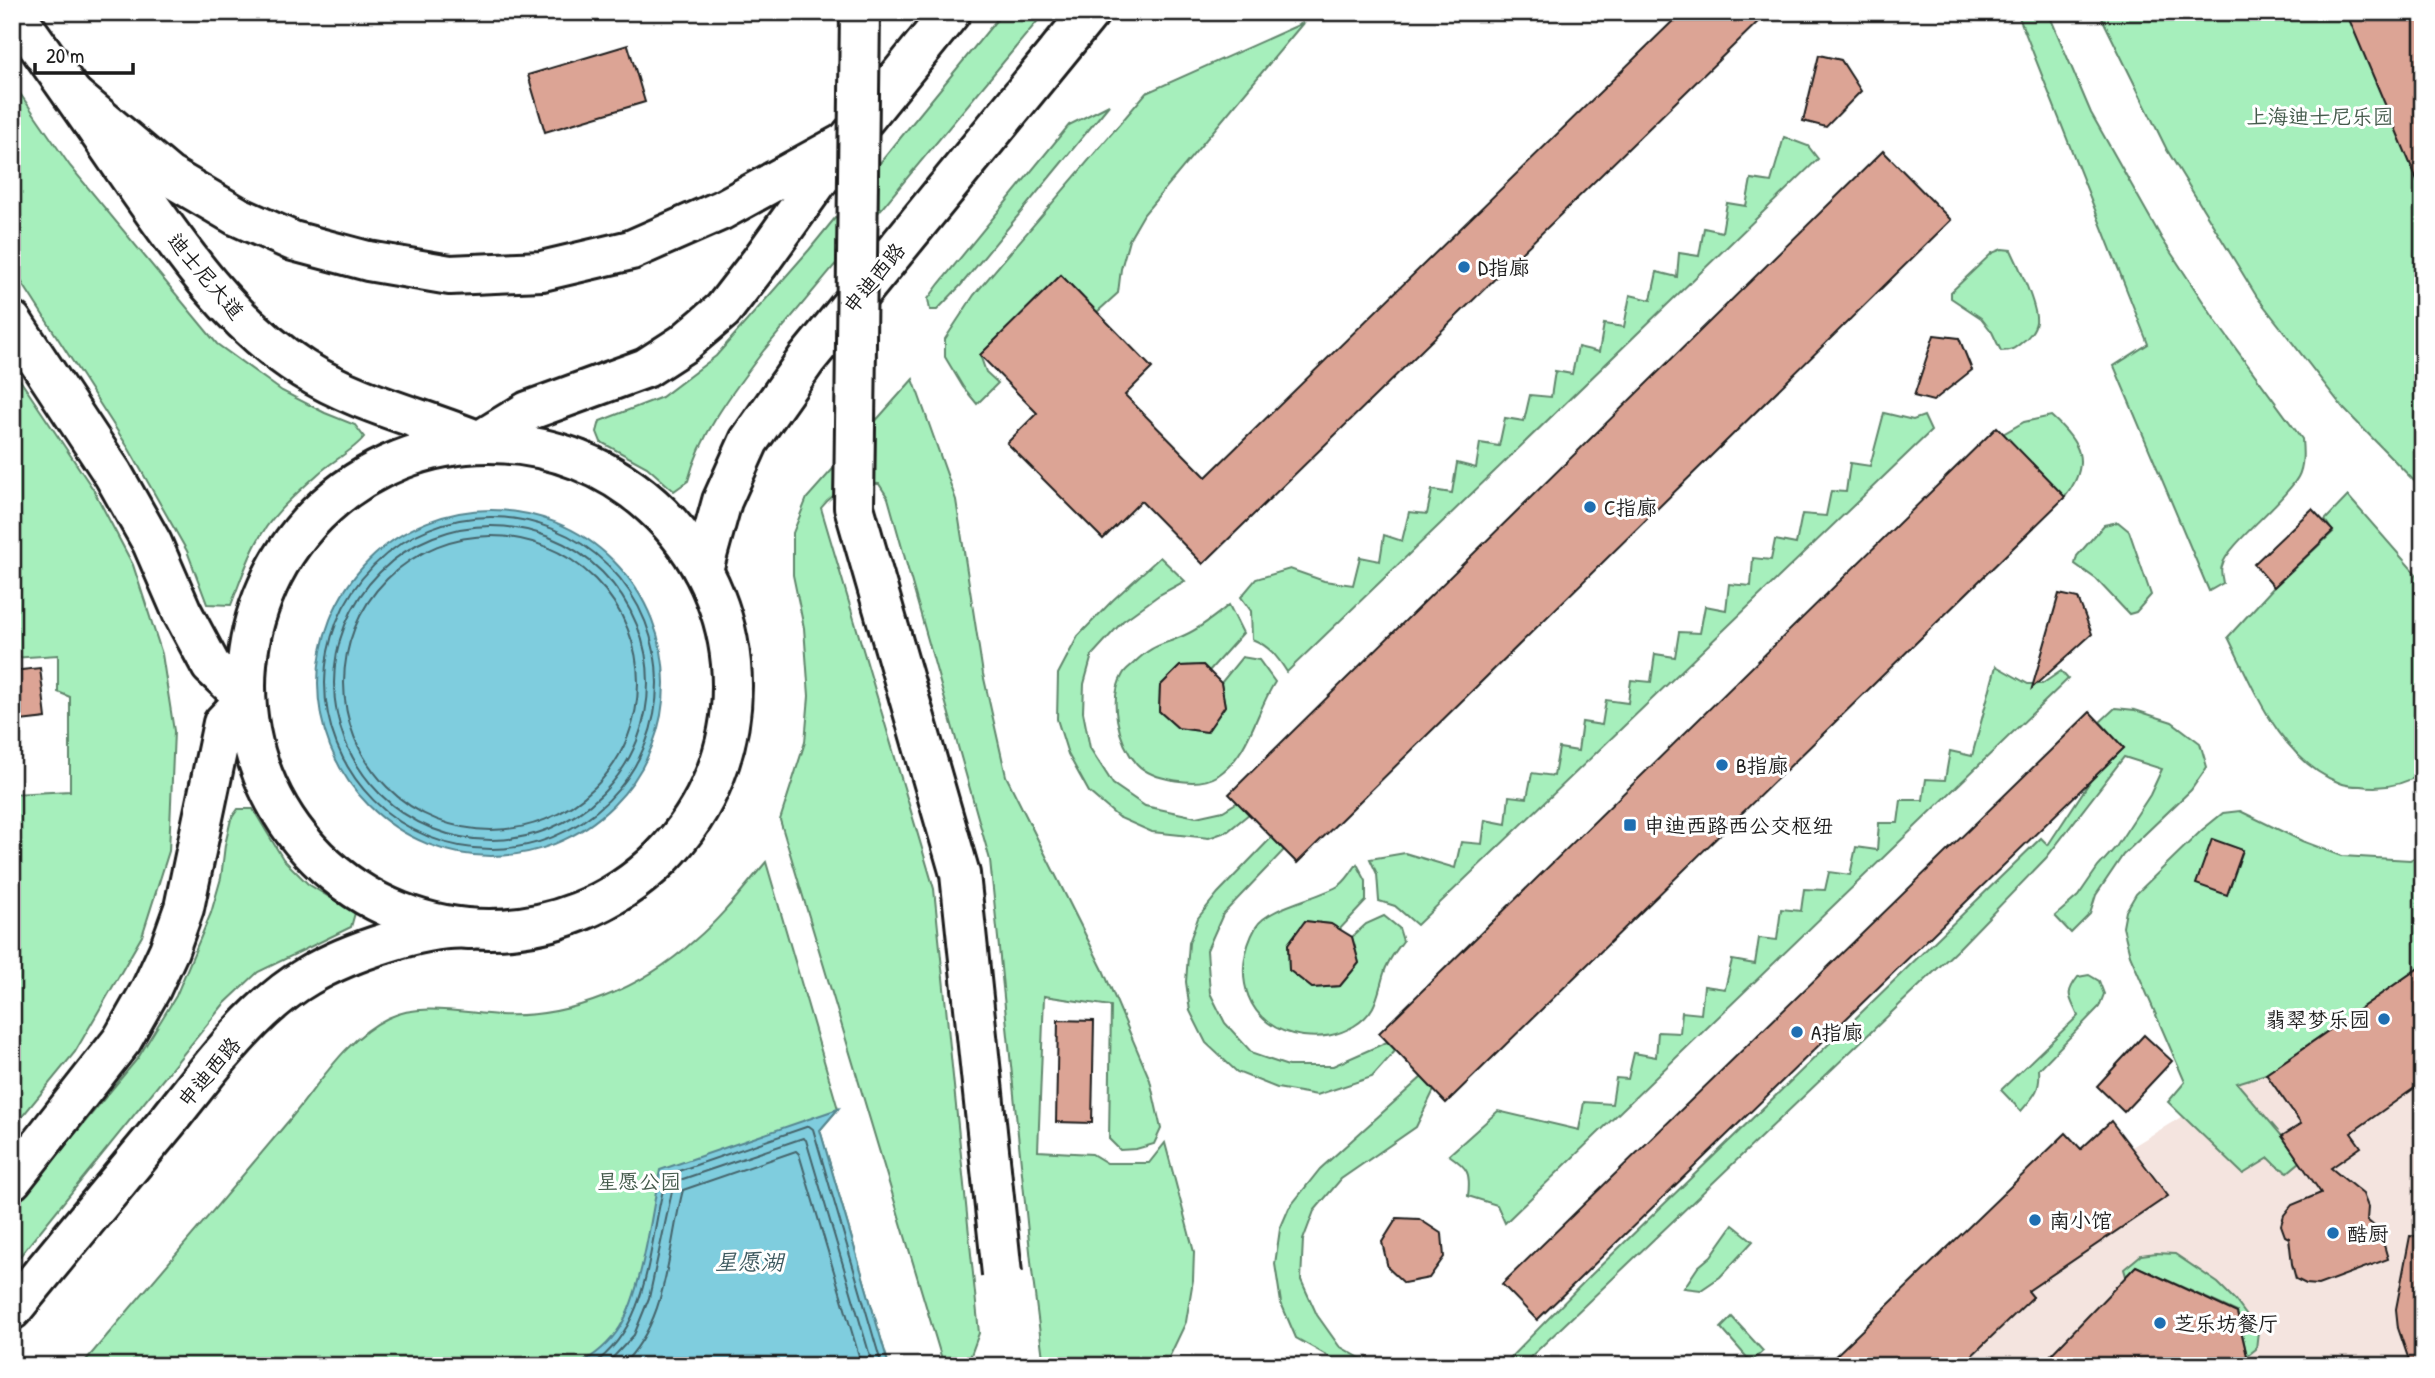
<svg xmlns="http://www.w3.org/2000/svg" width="2435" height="1378" font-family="'Patrick Hand','LXGW WenKai TC',sans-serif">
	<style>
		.built { fill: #f4e4df }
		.green { fill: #a6efbc; stroke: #61866c; stroke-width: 2 }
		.water { fill: #7fcdde; stroke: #578690; stroke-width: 2 }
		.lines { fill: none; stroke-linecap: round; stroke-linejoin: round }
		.shore { stroke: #44636a; stroke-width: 2 }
		.building { fill: #dca495; stroke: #1c1c1c; stroke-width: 2 }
		.minor-casing { stroke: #1c1c1c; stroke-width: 44 }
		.highway-casing { stroke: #1c1c1c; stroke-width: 44 }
		.minor { stroke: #fff; stroke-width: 38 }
		.highway { stroke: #fff; stroke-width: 38 }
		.minor-bridge-casing { stroke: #1c1c1c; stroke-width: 44; stroke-linecap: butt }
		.minor-bridge { stroke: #fff; stroke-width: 38 }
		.poi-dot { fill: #1f6fb2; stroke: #fff; stroke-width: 2.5 }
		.labels { text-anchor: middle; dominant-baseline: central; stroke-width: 6; stroke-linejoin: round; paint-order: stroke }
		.park-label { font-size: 21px; fill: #455b4c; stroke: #fff }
		.poi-label { font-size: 21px; fill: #1c1c1c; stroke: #fff; text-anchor: start }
		.street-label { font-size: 21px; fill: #1c1c1c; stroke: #fff }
		.water-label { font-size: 23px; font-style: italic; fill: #3f5a60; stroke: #fff }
	</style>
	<rect width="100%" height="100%" fill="#fff"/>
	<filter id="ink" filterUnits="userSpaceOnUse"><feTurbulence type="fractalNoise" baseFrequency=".0143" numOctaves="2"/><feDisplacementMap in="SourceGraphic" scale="14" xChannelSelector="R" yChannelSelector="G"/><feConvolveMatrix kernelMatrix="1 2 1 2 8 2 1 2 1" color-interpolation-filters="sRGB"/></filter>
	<g filter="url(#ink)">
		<!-- built -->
		<path class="built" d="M2423 965V1366H1825L2066 1133 2081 1149 2094 1137 2117 1156 2237 1083 2266 1074Z"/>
		<!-- green -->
		<g class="green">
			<path d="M1003 12H1045L764 350C734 390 701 432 688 481L674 491 647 467 601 442 597 432 600 421 662 397 716 356 809 250Z"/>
			<path d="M2017 12H2048L2091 113 2162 239 2217 323 2302 439C2303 451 2304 466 2298 477 2284 502 2226 546 2222 566 2220 570 2222 578 2223 583L2209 591 2114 366 2148 344Z"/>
			<path d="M2099 12H2423V490L2344 409 2257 297 2167 150Z"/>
			<path d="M1303 23 1144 214 1129 240 1121 269 1118 293 1097 312 1061 275 980 355 986 372 998 383 977 404 963 387 945 357V339L974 295 1146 93Z"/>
			<path d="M12 82 70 166 217 344 282 391 325 413 355 425 364 437C353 451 332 461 318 474 295 495 270 516 256 544 246 563 239 585 231 605L207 604 187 551 129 449 12 267Z"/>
			<path d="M1109 105 961 285 937 310H930L928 299 939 284 1069 125Z"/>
			<path d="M1784 137 1808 146 1818 159 1287 672C1277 656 1269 646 1252 639L1251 611 1241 597 1256 579 1290 569 1324 581 1353 585 1360 557 1380 561 1384 535 1402 541 1409 512 1427 514 1432 490 1452 493 1457 463 1476 468 1480 443 1499 446 1505 418 1524 421 1530 395 1551 397 1555 371 1572 374 1578 347 1599 352 1604 324 1624 327 1630 295 1651 300 1657 272 1677 277 1679 253 1699 256 1704 228 1722 232 1727 203 1746 206 1751 179 1771 182Z"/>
			<path d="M2002 249 2011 250C2018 264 2038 308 2036 322 2035 330 2027 339 2021 343 2014 349 2010 351 2001 351L1992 332 1981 318 1951 298V292L1992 253Z"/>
			<path d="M12 368 93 489 133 565 162 654 174 731 169 851 142 936 75 1052 12 1129 13 794 70 791V697L58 692V655L12 658Z"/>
			<path d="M913 379 956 500 983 674 1006 776 1103 970 1150 1080 1161 1129 1154 1144 1136 1149 1120 1150 1109 1139 1111 1006 1044 996 1038 1151 1092 1154 1107 1163H1149L1165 1143 1194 1252 1193 1280 1186 1322 1165 1366H1044L1032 1271 990 860 888 498 879 484C857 481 835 490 821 508L934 889 979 1333 967 1366H944L780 820 805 742 809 696 804 628 793 575V533L807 498Z"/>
			<path d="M1884 413 1913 420 1924 416 1931 431 1417 925 1395 906 1379 901 1377 874 1370 859 1405 853 1455 868 1461 842 1482 844 1485 820 1506 824 1509 796 1527 798 1532 773 1554 776 1559 748 1578 751 1582 722 1602 725 1606 700 1628 703 1631 680 1651 682 1655 654 1675 657 1679 632 1700 633 1705 606 1726 610 1729 584 1751 586 1753 558 1771 560 1775 540 1796 544 1802 514 1826 516 1831 491 1846 492 1850 463 1870 466Z"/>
			<path d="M2051 416C2080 442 2092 462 2065 497L2003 434 2024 422Z"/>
			<path d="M2348 496 2423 582V773C2405 784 2383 789 2361 786 2355 786 2346 786 2340 783 2281 761 2254 689 2228 637L2274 587 2333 532 2325 520Z"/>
			<path d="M2118 522 2129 531 2151 595 2136 612 2129 614 2096 579 2075 564 2077 556 2104 525Z"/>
			<path d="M1160 557 1185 581 1159 595 1123 621 1092 655 1084 684 1083 712 1090 748 1113 784 1145 806 1196 817 1223 811 1238 802 1249 814 1228 831 1209 838 1152 832 1118 817 1089 792 1068 754 1057 719 1058 674 1078 636 1113 600Z"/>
			<path d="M1229 605 1243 633 1209 671 1203 665 1180 666 1160 686 1159 711 1178 728 1207 732 1225 706 1221 683 1242 657 1259 660 1275 682C1255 713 1250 754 1217 776 1198 788 1152 780 1137 764 1118 743 1108 699 1123 674 1125 670 1131 666 1134 663 1154 643 1162 646 1185 635 1201 628 1215 616 1229 605Z"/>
			<path d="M1996 666 2028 684H2042L2061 671 2068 679 1505 1223 1497 1205 1468 1196C1471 1173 1468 1168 1449 1155L1498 1111 1579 1130 1584 1102 1612 1104 1616 1078 1628 1079 1634 1053 1656 1057 1658 1032 1680 1033 1682 1012 1701 1014 1704 986 1725 989 1732 960 1755 964 1759 938 1777 940 1781 909 1801 911 1804 889 1825 890 1829 872 1850 875 1856 847 1877 850 1879 823H1898L1901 800H1923L1926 779 1945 780 1950 751 1972 756Z"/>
			<path d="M2115 708 2135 710 2172 722 2200 743 2207 767 2191 790 2123 855 2096 895 2090 914 2071 933 2055 916 2078 896 2098 867 2116 847 2150 795 2162 769 2124 757 2046 858 1959 948 1521 1366H1502L1588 1278 2041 838 2048 845 2091 780 2124 748 2100 722Z"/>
			<path d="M238 809H253L283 859 308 884 355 913 351 927 258 972 223 1005 12 1266V1210L138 1058 176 996 211 913 221 878 225 845 231 819Z"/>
			<path d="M2240 811 2302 841 2342 856 2410 860 2423 854V965L2266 1074 2237 1083 2282 1136 2300 1162 2288 1172 2278 1167 2269 1158 2243 1174 2168 1102 2185 1082 2130 955 2123 927 2126 911 2136 894 2202 830 2223 813Z"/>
			<path d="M1272 837 1284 850 1223 914 1207 950 1210 993 1225 1023 1253 1054 1288 1066H1333L1387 1042 1396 1050 1372 1077 1317 1095 1277 1088 1237 1072 1206 1043 1190 1011 1186 982 1189 943 1198 918 1218 893Z"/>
			<path d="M766 862 838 1109 820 1130 889 1366H81C150 1285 218 1205 286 1124 317 1088 344 1039 388 1018 420 1002 464 1013 498 1015 570 1019 642 988 695 940 722 917 743 889 766 862Z"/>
			<path d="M1357 864 1366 881V901L1339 930 1331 924 1305 921 1288 944 1289 970 1312 988 1340 986 1359 963 1352 937 1366 924 1384 916 1399 928 1403 941C1396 951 1387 961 1384 973 1377 996 1377 1012 1354 1026 1337 1036 1322 1038 1303 1036 1246 1029 1230 973 1256 927 1267 907 1320 898 1340 885 1347 880 1352 871 1357 864Z"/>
			<path d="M2089 975 2099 981 2104 994 2099 1007 2039 1069C2041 1090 2034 1096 2021 1111L2001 1090 2078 1016C2070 997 2064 995 2078 977Z"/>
			<path d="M1422 1077 1434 1090 1416 1127 1341 1179 1314 1211 1303 1240 1301 1280 1317 1315 1339 1346 1360 1358 1403 1366H1346L1296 1338 1281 1303 1275 1264 1280 1229 1289 1208 1320 1169Z"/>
			<path d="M1733 1225 1753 1241 1720 1277 1701 1290 1684 1288 1698 1267 1711 1256Z"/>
			<path d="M2156 1253 2175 1254 2218 1283 2235 1300 2258 1331 2256 1349 2247 1356 2237 1312 2136 1266 2126 1276 2124 1269 2141 1255Z"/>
			<path d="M1732 1317 1763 1351 1751 1362 1721 1328Z"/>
		</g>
		<!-- water -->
		<g class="water">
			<circle cx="491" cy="683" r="173"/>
			<path d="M838 1109 820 1130 889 1366H576C593 1357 610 1343 620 1327 642 1292 652 1212 660 1170Z"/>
		</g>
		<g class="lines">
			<!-- shore -->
			<g class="shore">
				<circle cx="491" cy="683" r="166"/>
				<circle cx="491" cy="683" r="157"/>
				<circle cx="491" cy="683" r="147"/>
				<path d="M591 1366C654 1323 647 1240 667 1175L809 1126 813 1129 882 1366"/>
				<path d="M605 1366 634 1335 649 1298 674 1182 803 1138 806 1140 873 1366"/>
				<path d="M621 1366C669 1321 667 1250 683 1190L796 1151 799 1154 862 1366"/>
			</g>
		</g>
		<!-- building -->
		<g class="building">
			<path d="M1682 12H1768L1203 564 1141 501 1103 539 1007 443 1037 413 980 355 1061 275 1152 368 1125 395 1206 477Z"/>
			<path d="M2346 12H2423V194Z"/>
			<path d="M628 45 645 102 545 132 528 75Z"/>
			<path d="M1819 55 1841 60 1861 91 1826 127 1803 121Z"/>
			<path d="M1883 151 1951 220 1297 863 1229 794Z"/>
			<path d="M1934 335 1959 338 1972 370 1933 401 1914 396Z"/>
			<path d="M1997 427 2065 497 1446 1103 1379 1033Z"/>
			<path d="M2312 509 2333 531 2274 587 2254 564Z"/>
			<path d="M2059 594 2078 598 2092 634 2032 688Z"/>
			<path d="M1203 665 1221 683 1225 706 1207 732 1178 728 1159 711 1160 686 1180 666Z"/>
			<path d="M40 668 46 718 12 722V671Z"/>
			<path d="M2090 712 2124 748 1537 1320 1502 1284Z"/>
			<path d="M2212 839 2243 850 2227 895 2196 884Z"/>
			<path d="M1305 921 1331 924 1352 937 1359 963 1340 986 1312 988 1289 970 1288 944Z"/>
			<path d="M2423 965V1082L2351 1133 2361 1147 2331 1168 2363 1194 2368 1207 2367 1220 2380 1231 2388 1259 2318 1285 2306 1284 2296 1279 2292 1264 2289 1238 2285 1236 2281 1225 2284 1215 2292 1205 2321 1193 2282 1136 2301 1124 2266 1074Z"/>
			<path d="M1058 1020 1094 1021 1092 1123 1056 1122Z"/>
			<path d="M2144 1035 2172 1061 2124 1112 2097 1086Z"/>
			<path d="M2111 1121 2168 1196 2028 1291 2033 1297 1961 1366H1825L2066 1133 2081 1149Z"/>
			<path d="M1397 1218 1419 1219 1442 1234 1444 1257 1429 1278 1404 1283 1388 1268 1382 1242Z"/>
			<path d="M2410 1236 2423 1237V1366H2411L2398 1328 2396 1309Z"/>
			<path d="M2136 1266 2237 1313 2247 1356 2239 1366H2040Z"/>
		</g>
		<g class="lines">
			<defs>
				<g id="minor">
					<path d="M479 441 528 411 646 368 683 344 723 310 760 262 846 142 951 12"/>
					<path d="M703 570 722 501 749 441 806 360 1090 12"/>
					<path d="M12 1180 122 1040 151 989 169 950 184 908 223 723 246 699"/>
					<path d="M12 1310C64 1246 116 1184 168 1121 207 1072 254 1007 308 976 347 953 426 925 470 929"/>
				</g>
				<g id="highway">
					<path d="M14 12C51 64 88 116 124 169 175 242 226 320 303 369 357 403 420 417 479 441"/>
					<path d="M73 95 169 176 237 216 293 241 368 261 450 275 542 271 631 250 722 210 846 142"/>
					<path d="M12 321 113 474 152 543 182 612 211 666 246 699"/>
					<circle cx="489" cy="686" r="243"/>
				</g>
			</defs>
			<!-- minor casing -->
			<use href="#minor" class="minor-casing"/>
			<!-- highway casing -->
			<use href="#highway" class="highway-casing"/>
			<!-- minor -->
			<use href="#minor" class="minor"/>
			<!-- highway -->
			<use href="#highway" class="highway"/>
			<defs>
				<path id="minor-bridge" d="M860 12 854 507 960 874 1002 1274"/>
			</defs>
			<!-- minor-bridge casing -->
			<use href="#minor-bridge" class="minor-bridge-casing"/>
			<!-- minor-bridge -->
			<use href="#minor-bridge" class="minor-bridge"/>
		</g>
	</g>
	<!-- markers -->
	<g class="poi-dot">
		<circle cx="1464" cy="267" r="7"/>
		<circle cx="1590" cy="507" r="7"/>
		<circle cx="1722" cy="765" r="7"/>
		<rect x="1623" y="818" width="14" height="14" rx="3.5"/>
		<circle cx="2384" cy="1019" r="7"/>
		<circle cx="1797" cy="1032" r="7"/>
		<circle cx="2035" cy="1220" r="7"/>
		<circle cx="2333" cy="1233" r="7"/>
		<circle cx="2160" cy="1323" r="7"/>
	</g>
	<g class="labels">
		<!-- park labels -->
		<g class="park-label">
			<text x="2320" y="116">上海迪士尼乐园</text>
			<text x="639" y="1181">星愿公园</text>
		</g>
		<!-- poi labels -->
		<g class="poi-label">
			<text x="1478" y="267">D指廊</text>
			<text x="1604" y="507">C指廊</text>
			<text x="1736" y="765">B指廊</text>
			<text x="1644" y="825">申迪西路西公交枢纽</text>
			<text x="2370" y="1019" text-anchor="end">翡翠梦乐园</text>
			<text x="1811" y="1032">A指廊</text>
			<text x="2049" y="1220">南小馆</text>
			<text x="2347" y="1233">酷厨</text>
			<text x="2174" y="1323">芝乐坊餐厅</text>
		</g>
		<!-- street labels -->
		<g class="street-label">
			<text transform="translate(206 276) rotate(50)">迪士尼大道</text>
			<text transform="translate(874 278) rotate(-51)">申迪西路</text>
			<text transform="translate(209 1072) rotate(-50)">申迪西路</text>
		</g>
		<!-- water labels -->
		<g class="water-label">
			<text x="749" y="1261">星愿湖</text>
		</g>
	</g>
	<!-- margin -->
	<rect width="2435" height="1378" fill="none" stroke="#fff" stroke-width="42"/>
	<rect x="21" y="21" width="2393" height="1336" fill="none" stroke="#1c1c1c" stroke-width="2.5" filter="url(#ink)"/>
	<!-- scale -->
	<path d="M35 63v10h98v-10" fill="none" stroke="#1c1c1c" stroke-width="3.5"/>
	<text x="46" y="63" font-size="21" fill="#1c1c1c" stroke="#ffffff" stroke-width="5" paint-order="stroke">20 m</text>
</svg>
